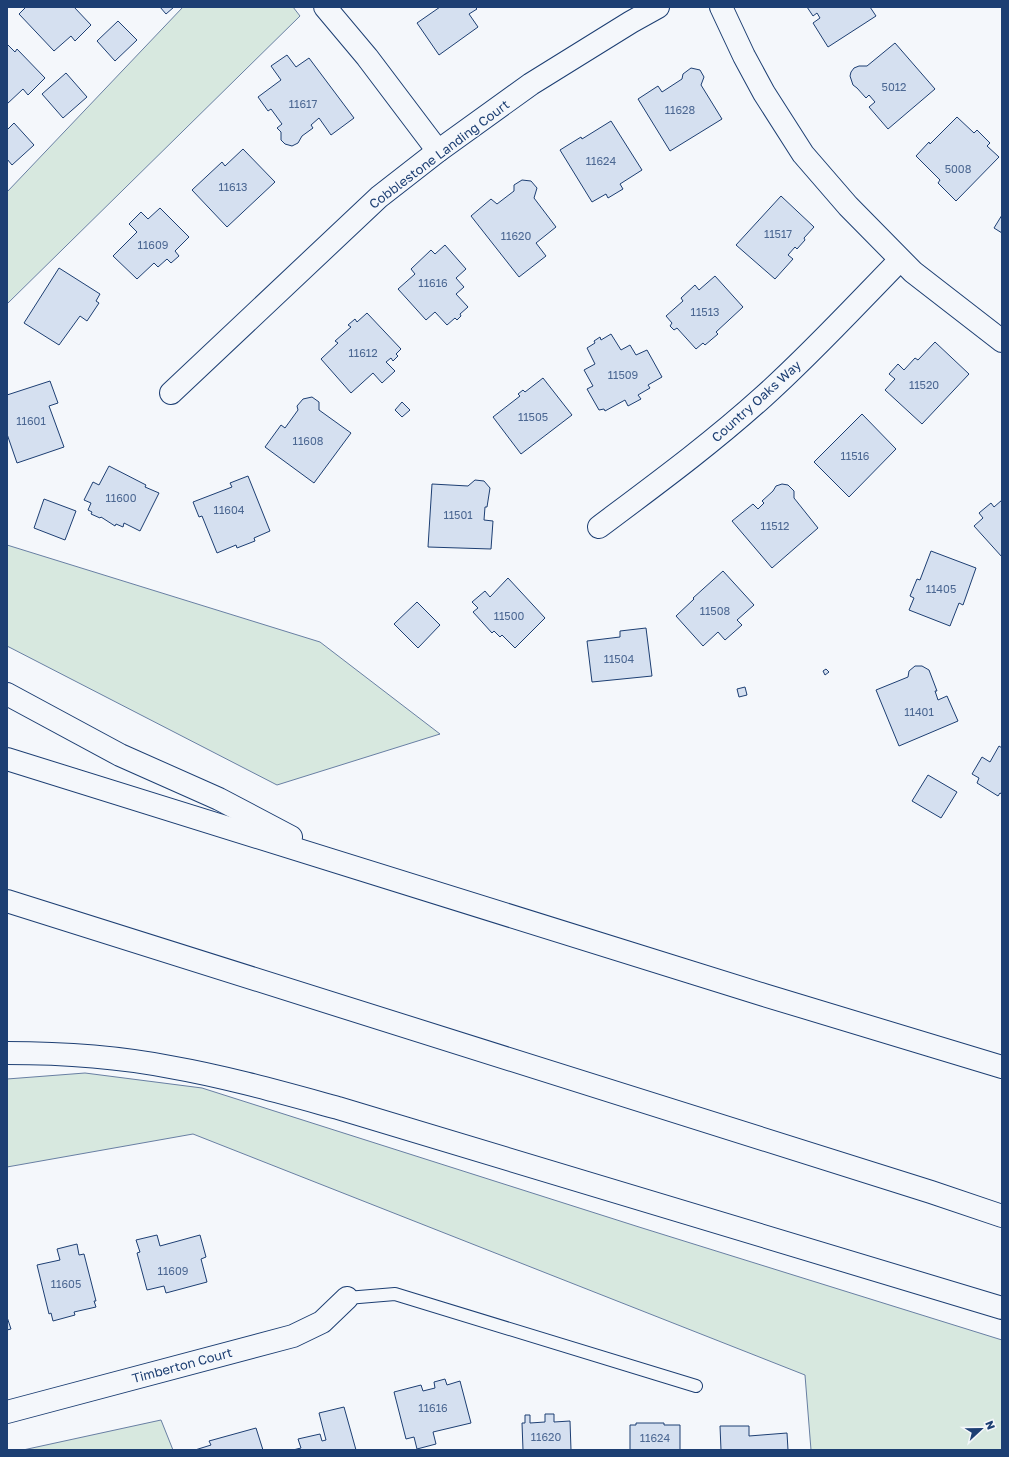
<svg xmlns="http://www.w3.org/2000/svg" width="1009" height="1457" font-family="'Golos Text',sans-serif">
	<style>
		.green { fill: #d7e8df; stroke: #687fa3 }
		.building { fill: #d5e0f0; stroke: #1d3f73 }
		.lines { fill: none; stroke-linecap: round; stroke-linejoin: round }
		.lane-casing { stroke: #1d3f73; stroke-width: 14 }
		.street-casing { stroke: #1d3f73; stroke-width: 24 }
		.highway-casing { stroke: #1d3f73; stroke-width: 24 }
		.lane { stroke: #f4f7fb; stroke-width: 12 }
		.street { stroke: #f4f7fb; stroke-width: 22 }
		.highway { stroke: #f4f7fb; stroke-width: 22 }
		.labels { text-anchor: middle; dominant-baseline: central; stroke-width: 3; stroke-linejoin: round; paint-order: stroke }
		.number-label { font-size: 11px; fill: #4b6792 }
		.street-label { font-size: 13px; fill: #1d3f73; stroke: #f4f7fb }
	</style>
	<rect width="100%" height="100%" fill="#f4f7fb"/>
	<!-- green -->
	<g class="green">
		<path d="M183 7H293L300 16 7 304V192Z"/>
		<path d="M7 545 320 642 440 734 277 785 7 646Z"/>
		<path d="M85 1073 202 1088 639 1227 1002 1340V1450H811L805 1375 193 1134 7 1167V1079Z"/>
		<path d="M161 1420 173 1450H23Z"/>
	</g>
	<!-- building -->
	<g class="building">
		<path d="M26 7H74L91 25 75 41 71 36 54 51 19 14Z"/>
		<path d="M160 7H174L166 14Z"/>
		<path d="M440 7H475L477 9 469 14 478 27 439 55 417 23Z"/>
		<path d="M807 7H870L876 16 828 47 813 23 820 18 817 13 813 16Z"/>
		<path d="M118 21 137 40 115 61 97 41Z"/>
		<path d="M895 43 935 89 888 129 869 107 875 102 869 95 866 98 857 88 853 85 850 76 851 72 854 68 859 66H867Z"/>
		<path d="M7 44 15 52 17 49 45 78 28 95 23 89 7 104Z"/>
		<path d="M287 55 296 67 309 58 354 118 331 135 319 118 311 125 313 128 302 136 298 143 292 146 285 144 281 140V132L277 128 282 124 271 109 268 111 258 97 281 80 271 66Z"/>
		<path d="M691 68 700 70 704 77 701 85 722 119 670 151 638 99 658 86 662 92 682 79 683 74Z"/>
		<path d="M66 73 87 97 63 118 42 94Z"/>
		<path d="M957 117 974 133 977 130 990 143 987 146 999 157 956 201 938 183 940 180 916 156 929 142 930 144Z"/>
		<path d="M611 121 642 170 620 184 623 189 608 198 606 194 592 202 560 150 581 137 582 139Z"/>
		<path d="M14 123 34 145 12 165 7 159V130Z"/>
		<path d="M243 149 275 182 227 227 192 190 222 162 225 166Z"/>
		<path d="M522 180 531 181 537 188 534 198 556 227 536 243 546 256 519 277 471 216 491 199 497 204 514 191V185Z"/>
		<path d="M781 196 814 227 804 238 805 240 797 249 795 247 788 255 793 259 775 279 736 245Z"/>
		<path d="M160 208 189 237 175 251 179 256 171 263 167 259 158 267 154 263 137 279 113 256 137 232 129 224 141 212 148 219Z"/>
		<path d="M1002 215V233L994 228Z"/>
		<path d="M445 245 466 269 456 278 464 287 456 294 468 307 460 314 461 316 457 320 455 318 447 325 435 312 426 320 398 289 415 274 411 269 431 250 435 254Z"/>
		<path d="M59 268 100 294 96 301 99 303 87 321 80 316 59 345 24 323Z"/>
		<path d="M715 276 743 307 716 332 718 334 705 345 703 343 696 349 677 328 674 330 670 326 672 323 666 316 683 301 681 298 695 285 699 290Z"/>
		<path d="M367 313 401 349 396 354 398 356 393 361 391 358 386 362 395 371 382 383 373 373 351 393 321 359 338 343 335 341 351 327 348 325 355 319 357 322Z"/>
		<path d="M611 334 621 350 630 345 636 355 647 350 662 377 648 385 650 388 638 395 641 399 628 406 625 400 605 411 604 409 599 410 587 389 593 386 584 370 595 364 587 348 595 343 594 341 600 337 601 340Z"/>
		<path d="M935 342 969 374 922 424 885 390 895 379 889 374 898 364 904 370 915 358 918 360Z"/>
		<path d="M543 378 572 415 521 454 493 417 520 396 518 394 523 390 525 392Z"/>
		<path d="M50 381 58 403 49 406 64 447 17 463 7 434V395Z"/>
		<path d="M312 397 319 402V410L351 433 314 483 265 447 281 425 285 428 298 410 297 406 303 399Z"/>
		<path d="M402 402 410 410 402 417 395 410Z"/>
		<path d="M862 414 896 449 849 497 814 462Z"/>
		<path d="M109 466 146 485 145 487 159 493 140 531 124 523 123 527 116 524 115 526 101 517 100 518 91 514 92 512 88 510 91 503 84 500 93 482 99 485Z"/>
		<path d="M248 476 270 531 254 538 255 541 237 548 236 545 217 553 202 516 199 517 193 502 232 487 230 483Z"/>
		<path d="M475 480 484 481 490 488 487 507H485L484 520 493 521 491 549 428 547 432 484 468 486Z"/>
		<path d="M782 484 788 485 794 491V498L818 528 772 568 732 521 753 504 758 509 764 503 762 501 773 491 776 486Z"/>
		<path d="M44 499 76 511 65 540 34 528Z"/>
		<path d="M1002 500V557L974 526 983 518 979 513 991 503 994 507Z"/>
		<path d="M931 551 976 568 963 605 959 603 950 626 909 610 914 598 910 596 917 579 920 580Z"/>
		<path d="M723 571 754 605 737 620 742 625 725 640 718 632 703 646 676 616 694 599 693 598Z"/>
		<path d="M508 578 545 618 515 648 502 635 500 637 494 631 492 633 473 612 478 608 472 602 485 591 490 597Z"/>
		<path d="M417 602 440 625 418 648 394 624Z"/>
		<path d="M646 628 652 676 592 682 587 641 620 637V631Z"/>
		<path d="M915 666H922L929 670 937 691H935L938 700 947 696 958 721 899 746 876 690 908 677 909 671Z"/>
		<path d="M826 669 829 672 825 675 823 671Z"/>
		<path d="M745 687 747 695 739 697 737 689Z"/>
		<path d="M999 746 1002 748V794L1000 793 998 796 977 783 979 778 972 774 982 757 990 762Z"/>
		<path d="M928 775 957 792 941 818 912 801Z"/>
		<path d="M157 1235 160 1246 200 1235 206 1257 201 1259 207 1282 166 1293 164 1286 147 1290 137 1253 140 1252 136 1240Z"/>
		<path d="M77 1244 79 1255 84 1254 96 1301H94L96 1307 74 1312 75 1315 53 1321 51 1313 49 1314 37 1265 60 1260 57 1249Z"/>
		<path d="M7 1317 11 1329 7 1330Z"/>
		<path d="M445 1379 447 1385 460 1381 471 1423 433 1432 436 1444 417 1449 414 1437 406 1439 394 1392 421 1385 423 1391 435 1388 434 1382Z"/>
		<path d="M344 1407 356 1450H293L301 1448 298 1439 320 1434 322 1441 326 1440 319 1413Z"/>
		<path d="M545 1414H554V1422L570 1421 571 1450H523L522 1423H525V1415H530V1423L545 1422Z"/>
		<path d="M636 1423H664V1425H680V1450H630V1425H636Z"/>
		<path d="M720 1426H749V1436L787 1433 788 1450H721Z"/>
		<path d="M256 1428 263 1450H195L211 1445 209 1441Z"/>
	</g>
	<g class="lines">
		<defs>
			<path id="lane" d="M347 1298 395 1294 696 1386"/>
			<g id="street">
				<path d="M325 7 367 57 438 151"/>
				<path d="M721 7 744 56 764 93 803 154 848 206 913 272 1002 341"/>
				<path d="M171 393 379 197 438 151 531 84 631 22 658 7"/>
				<path d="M599 527C655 485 711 444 763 397 811 354 855 306 900 260"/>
				<path d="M7 1412 293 1336 322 1322 347 1298"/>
			</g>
			<g id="highway">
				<path d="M7 694 120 755 219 799 291 837"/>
				<path d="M7 759 764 995 1002 1067"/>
				<path d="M7 901 931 1192 1002 1216"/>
				<path d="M7 1053C59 1053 119 1057 170 1067 227 1077 283 1093 338 1108L1002 1308"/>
			</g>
		</defs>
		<!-- lane casing -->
		<use href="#lane" class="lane-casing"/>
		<!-- street casing -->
		<use href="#street" class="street-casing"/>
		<!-- highway casing -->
		<use href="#highway" class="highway-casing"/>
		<!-- lane -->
		<use href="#lane" class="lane"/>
		<!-- street -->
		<use href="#street" class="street"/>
		<!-- highway -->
		<use href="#highway" class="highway"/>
	</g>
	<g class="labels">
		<!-- number labels -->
		<g class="number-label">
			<text x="894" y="86">5012</text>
			<text x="303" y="103">11617</text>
			<text x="680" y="109">11628</text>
			<text x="601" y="160">11624</text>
			<text x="958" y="168">5008</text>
			<text x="233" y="186">11613</text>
			<text x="778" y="233">11517</text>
			<text x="516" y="235">11620</text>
			<text x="153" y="244">11609</text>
			<text x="433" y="282">11616</text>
			<text x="705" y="311">11513</text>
			<text x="363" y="352">11612</text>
			<text x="623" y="374">11509</text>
			<text x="924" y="384">11520</text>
			<text x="533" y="416">11505</text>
			<text x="31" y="420">11601</text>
			<text x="308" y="440">11608</text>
			<text x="855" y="455">11516</text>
			<text x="121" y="497">11600</text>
			<text x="229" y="509">11604</text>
			<text x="458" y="514">11501</text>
			<text x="775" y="525">11512</text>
			<text x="941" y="588">11405</text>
			<text x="715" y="610">11508</text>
			<text x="509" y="615">11500</text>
			<text x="619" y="658">11504</text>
			<text x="919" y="711">11401</text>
			<text x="173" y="1270">11609</text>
			<text x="66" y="1283">11605</text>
			<text x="433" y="1407">11616</text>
			<text x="546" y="1436">11620</text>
			<text x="655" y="1437">11624</text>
		</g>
		<!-- street labels -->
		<g class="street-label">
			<text transform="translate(439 154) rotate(-37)">Cobblestone Landing Court</text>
			<text transform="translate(756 401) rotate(-42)">Country Oaks Way</text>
			<text transform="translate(182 1365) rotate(-15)">Timberton Court</text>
		</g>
	</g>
	<!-- border -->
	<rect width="1009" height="1457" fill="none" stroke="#1d3f73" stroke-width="16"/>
	<!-- north arrow -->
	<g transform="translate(981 1429) rotate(68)" stroke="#f4f7fb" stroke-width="3" paint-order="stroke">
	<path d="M0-3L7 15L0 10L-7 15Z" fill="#1d3f73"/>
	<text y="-6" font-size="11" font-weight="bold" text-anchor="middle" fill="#1d3f73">N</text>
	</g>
</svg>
